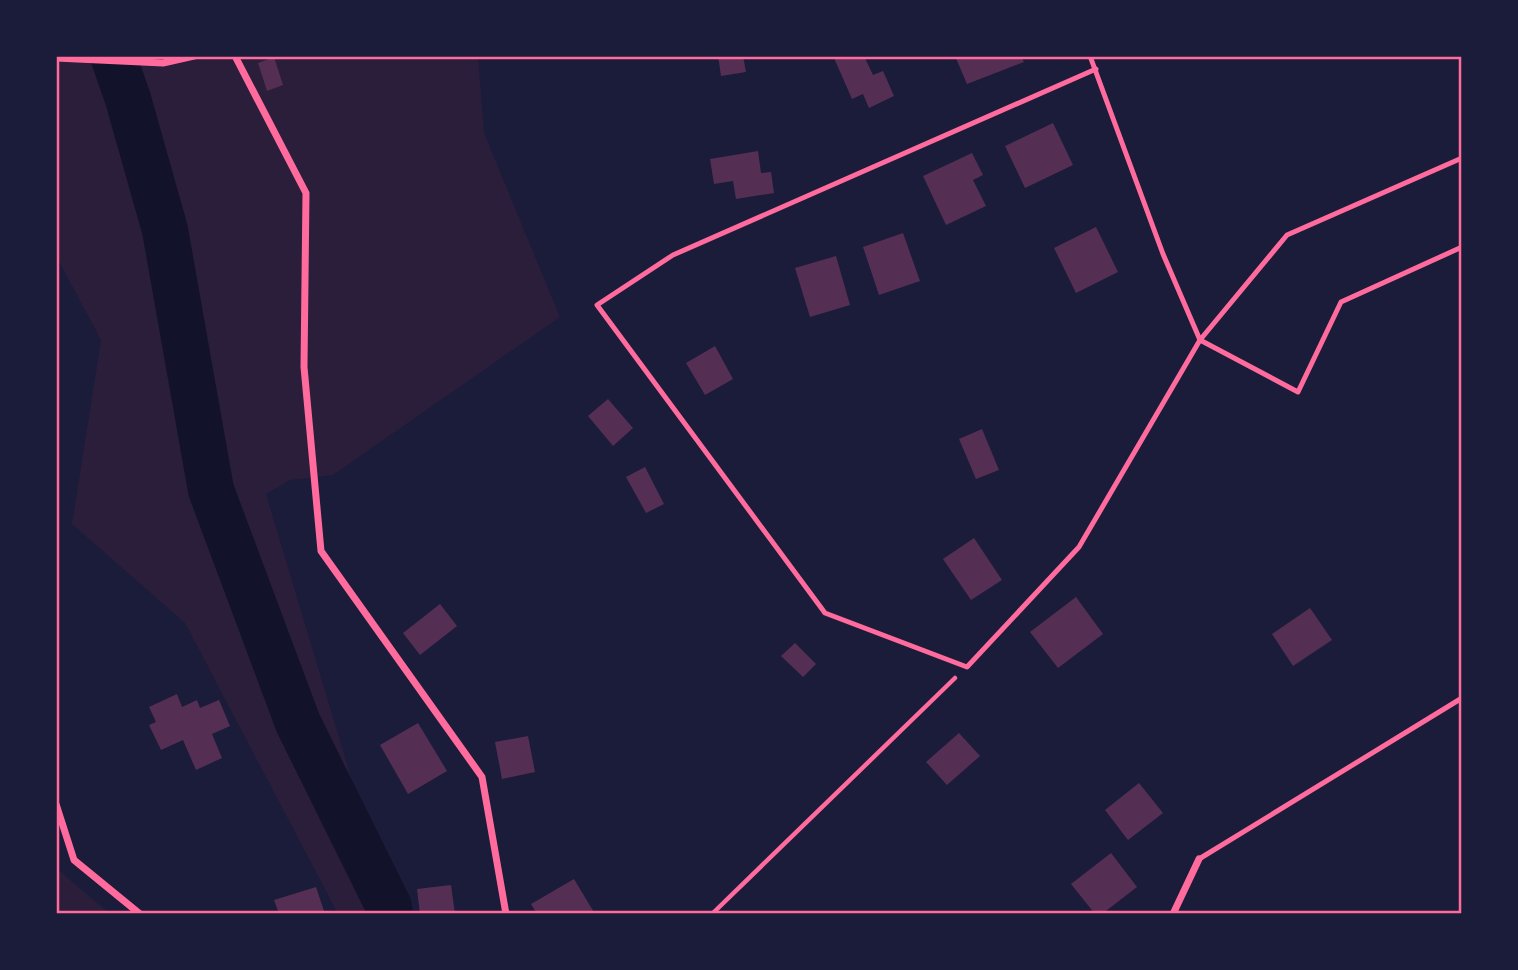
<svg xmlns="http://www.w3.org/2000/svg" width="1518" height="970" font-family="'Nunito Sans',sans-serif">
	<style>
		.green { fill: #2a1e3b }
		.lines { fill: none; stroke-linecap: round; stroke-linejoin: round }
		.river { stroke: #12122b; stroke-width: 46 }
		.building { fill: #542f53 }
		.path { stroke: #ff6b9d; stroke-width: 4.5 }
		.service { stroke: #ff6b9d; stroke-width: 5 }
		.minor { stroke: #ff6b9d; stroke-width: 7 }
		.neatline { fill: none; stroke: #ff6b9d; stroke-width: 2.5 }
	</style>
	<rect width="100%" height="100%" fill="#1b1b3a"/>
	<!-- green -->
	<g class="green">
		<path d="M56 56H478L484 133 560 317 333 475 290 480 266 494 392 914H338L185 623 72 524 101 340 56 256Z"/>
		<path d="M56 868 110 914H56Z"/>
	</g>
	<g class="lines">
		<!-- river -->
		<path class="river" d="M113 56 128 99 165 230 211 490 298 723 389 907 390 914"/>
	</g>
	<!-- building -->
	<g class="building">
		<path d="M718 56H743L746 72 721 76Z"/>
		<path d="M838 56H864L873 75 883 71 894 96 869 108 863 94 852 99 834 58Z"/>
		<path d="M955 56H1021L1024 62 967 84Z"/>
		<path d="M274 57 283 85 267 91 258 63Z"/>
		<path d="M1053 123 1073 165 1025 188 1005 146Z"/>
		<path d="M758 151 761 173 771 172 774 193 736 199 733 181 714 184 710 159Z"/>
		<path d="M972 153 983 175 973 180 986 206 946 225 923 176Z"/>
		<path d="M1096 227 1118 272 1076 293 1054 248Z"/>
		<path d="M903 233 920 281 879 295 863 247Z"/>
		<path d="M836 256 850 305 810 317 795 268Z"/>
		<path d="M715 346 733 379 705 395 686 363Z"/>
		<path d="M608 399 633 428 613 446 588 416Z"/>
		<path d="M982 429 999 470 976 479 959 439Z"/>
		<path d="M645 467 664 504 646 513 626 477Z"/>
		<path d="M974 538 1002 580 971 600 943 559Z"/>
		<path d="M1076 597 1103 634 1058 668 1030 632Z"/>
		<path d="M440 604 457 626 420 655 403 633Z"/>
		<path d="M1310 608 1332 640 1293 666 1272 634Z"/>
		<path d="M795 643 816 664 803 677 781 656Z"/>
		<path d="M177 694 182 707 197 700 200 708 219 700 230 726 212 734 222 758 196 770 183 740 161 750 149 725 156 722 149 707Z"/>
		<path d="M418 723 447 771 408 794 380 745Z"/>
		<path d="M959 733 980 756 947 785 926 762Z"/>
		<path d="M528 736 535 772 502 779 495 742Z"/>
		<path d="M1139 783 1163 813 1128 840 1105 810Z"/>
		<path d="M1111 853 1137 887 1102 914H1095L1071 884Z"/>
		<path d="M574 879 595 914H537L531 904Z"/>
		<path d="M451 885 455 914H420L417 889Z"/>
		<path d="M316 887 325 914H279L274 900Z"/>
	</g>
	<g class="lines">
		<!-- path -->
		<path class="path" d="M712 914 955 678"/>
		<!-- service -->
		<g class="service">
			<path d="M1090 56 1163 254 1200 340 1298 392 1341 302 1462 247"/>
			<path d="M1096 69 673 255 597 305 825 613 967 667 1079 547 1200 340 1287 235 1462 158"/>
			<path d="M1199 859 1462 698"/>
		</g>
		<!-- minor -->
		<g class="minor">
			<path d="M235 56 306 193 304 367 321 551 482 777 506 914"/>
			<path d="M56 58 163 63 194 56"/>
			<path d="M56 804 74 860 140 914"/>
			<path d="M1173 914 1199 859"/>
		</g>
	</g>
	<!-- border -->
	<rect width="1518" height="970" fill="none" stroke="#1b1b3a" stroke-width="116"/>
	<rect x="58" y="58" width="1402" height="854" class="neatline"/>
</svg>
